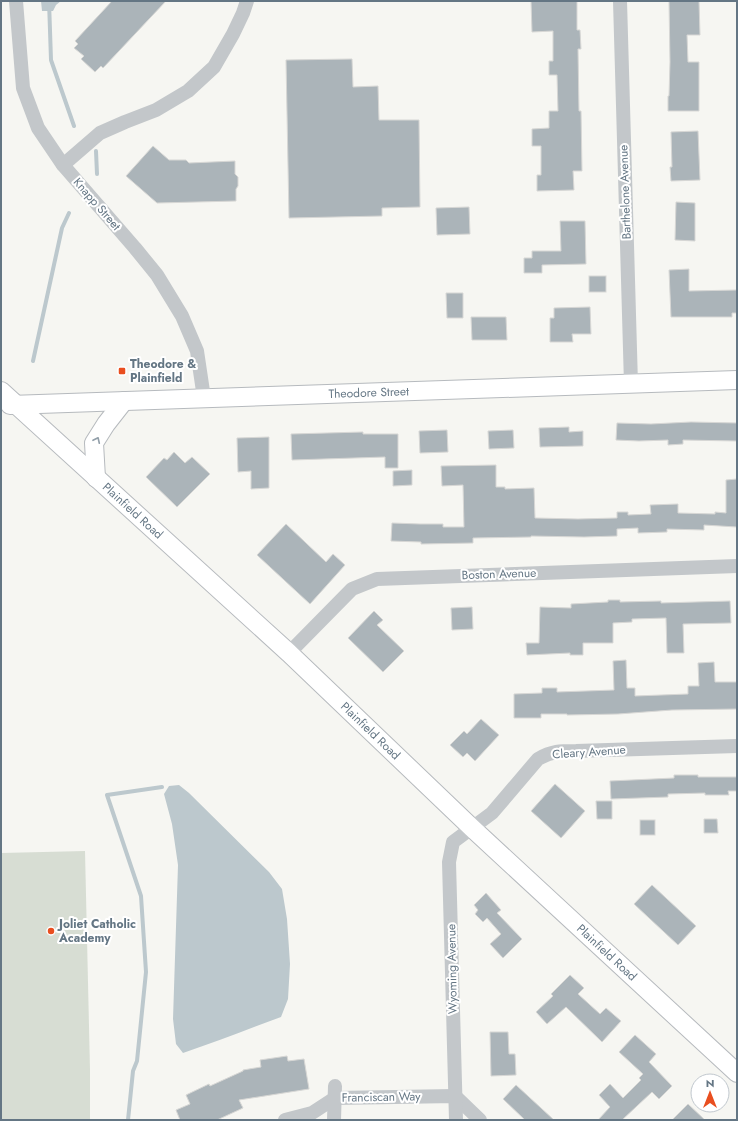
<svg xmlns="http://www.w3.org/2000/svg" width="738" height="1121" font-family="Jost,sans-serif">
	<style>
		.green { fill: #d7ddd3 }
		.water { fill: #bcc8cd }
		.lines { fill: none; stroke-linecap: round; stroke-linejoin: round }
		.stream { stroke: #bcc8cd; stroke-width: 4 }
		.building { fill: #abb4b9; stroke: #d7d7d5 }
		.major-casing { stroke: #b6babe; stroke-width: 20 }
		.minor { stroke: #c3c7ca; stroke-width: 14 }
		.major { stroke: #fff; stroke-width: 18 }
		.oneway { stroke: #929fa9 }
		.poi-dot { fill: #e94e1f; stroke: #fff; stroke-width: 1.5 }
		.labels { text-anchor: middle; dominant-baseline: central; stroke-width: 4; stroke-linejoin: round; paint-order: stroke }
		.street-label { font-size: 12px; fill: #647684; stroke: #fff }
		.poi-label { font-size: 12px; font-weight: bold; fill: #647684; stroke: #fff; text-anchor: start }
	</style>
	<rect width="100%" height="100%" fill="#f6f6f2"/>
	<!-- green -->
	<path class="green" d="M85 851 90 1070V1120H1V853Z"/>
	<!-- water -->
	<g class="water">
		<path d="M41 1H61L56 5 53 11H42Z"/>
		<path d="M179 785 189 793 269 872 282 889 287 919 290 964 288 999 281 1017C248 1029 216 1042 183 1053L176 1044 173 1019 178 865 172 824 164 794 169 786Z"/>
	</g>
	<g class="lines">
		<!-- stream -->
		<g class="stream">
			<path d="M49 1 51 60 74 126"/>
			<path d="M96 151 97 174"/>
			<path d="M33 361 62 228 69 213"/>
			<path d="M128 1120 133 1071 137 1061 146 972 141 896 107 795 162 787"/>
		</g>
	</g>
	<!-- building -->
	<g class="building">
		<path d="M112 1H166L103 68 101 66 95 72 81 59 84 56 74 48 78 44 75 41Z"/>
		<path d="M531 1H577V30H580L581 49H578L579 111H581L582 171H573L574 190 537 191V175H541V146H532V129L549 128V111H558L557 75H549V61H553V31L532 32Z"/>
		<path d="M669 1H699L700 35H687L688 62H699V111H668V96H669L670 62Z"/>
		<path d="M352 59 353 87 378 86 379 120H419L420 207 382 208V216L289 218 286 60Z"/>
		<path d="M698 131 700 180 671 181 670 167H672L671 132Z"/>
		<path d="M153 146 169 160H186L189 163 235 161V174L238 177V186L236 189V201L157 203 126 176Z"/>
		<path d="M676 202 695 203V241L675 240Z"/>
		<path d="M469 207 470 234 437 235 436 208Z"/>
		<path d="M560 221H585L586 264 542 265V273H524V258H532V251H561Z"/>
		<path d="M689 269V291L737 290V313H732V317H671L669 270Z"/>
		<rect x="589" y="276" width="17" height="16"/>
		<path d="M446 293H463V318H447Z"/>
		<path d="M590 307 591 334H572L573 342H550V318H554V308Z"/>
		<path d="M471 317H506L507 340H472Z"/>
		<path d="M691 422 737 423V441L683 440V444L668 445V440L639 441 616 440 617 423 651 424Z"/>
		<path d="M569 427V432L583 431V446L540 447 539 428Z"/>
		<path d="M447 430 448 452 420 453 419 431Z"/>
		<path d="M513 430 514 448 489 449 488 431Z"/>
		<path d="M363 432V434H398V468H385V457L292 460 291 434Z"/>
		<path d="M269 437V488L251 489V471L238 472 237 438Z"/>
		<path d="M174 452 185 463 192 457 210 474 177 507 146 477 164 458 167 460Z"/>
		<path d="M496 465V487H505V489L534 488 535 518 578 519 617 518V512H628V515L651 514 650 505 678 504V513L715 514V512L726 513V480L737 479V527L704 525V530L667 529V532L638 533V528L617 529V536L584 537 531 536V537L473 538V543L421 544V542L391 541 392 523 420 524H443V527H464L463 485 442 486 441 466Z"/>
		<path d="M412 470V485L393 486V471Z"/>
		<path d="M286 524 326 562 333 554 345 565 310 604 257 555Z"/>
		<path d="M608 600H620V602L661 601V603L730 601 731 623 683 624 684 653H667L666 618 632 619V622L613 623V643H583V655H570V653L527 655 526 643H539L540 607 571 608V604L608 602Z"/>
		<path d="M472 607 473 629 452 630 451 608Z"/>
		<path d="M374 611 383 620 377 625 404 651 383 672 348 638Z"/>
		<path d="M626 660 627 688H635V696L688 694V686H699L698 663 714 662 715 682H737V709L672 710 618 714 567 715V714H541V718H514V694L542 693V688H557V692L614 690 613 661Z"/>
		<path d="M481 719 499 735 475 761 467 753 463 757 450 745 464 731 467 734Z"/>
		<path d="M674 775H698V777H737V791H728L729 795H705V793L668 794V797L611 799 610 781 674 778Z"/>
		<path d="M555 784 585 811 561 838 531 811Z"/>
		<path d="M596 801H612V819H597Z"/>
		<path d="M704 819H717L718 833H704Z"/>
		<rect x="640" y="820" width="15" height="15"/>
		<path d="M652 885 696 926 678 945 634 904Z"/>
		<path d="M486 893 501 910 497 913 522 939 503 958 490 944 501 934 487 918 483 922 475 914 478 910 474 905Z"/>
		<path d="M570 975 584 988 578 994 600 1014 606 1008 621 1021 602 1042 566 1007 547 1024 536 1012 553 996 551 994Z"/>
		<path d="M490 1032H508L509 1054H515L516 1075 491 1076Z"/>
		<path d="M635 1035 656 1054 649 1062 672 1086 659 1099 652 1092 622 1120H598L610 1107 599 1095 610 1084 623 1098 641 1080 639 1078 643 1074 619 1052Z"/>
		<path d="M287 1056 288 1061 304 1059 309 1089 239 1100 243 1108 217 1120H180L176 1110 190 1104 186 1095 209 1084 210 1086 243 1071V1070L261 1067 260 1060Z"/>
		<path d="M516 1085 554 1120H525L503 1099Z"/>
		<path d="M688 1104 705 1120H672Z"/>
	</g>
	<g class="lines">
		<defs>
			<g id="major">
				<path id="s1" d="M1 391 289 653 472 828 737 1073"/>
				<path id="s2" d="M10 405 737 380"/>
				<path d="M96 478 94 443 106 424 124 401"/>
			</g>
		</defs>
		<!-- major casing -->
		<use href="#major" class="major-casing"/>
		<!-- minor -->
		<g class="minor">
			<path d="M16 1 23 88 38 128 63 165 135 248 157 275 182 316 197 351 204 398"/>
			<path d="M620 1 631 384"/>
			<path d="M63 165 100 133 125 122 156 110 188 91 214 67 233 34 243 13 247 1"/>
			<path d="M289 653 352 589 377 579 737 566"/>
			<path d="M285 1120 312 1113 335 1098 455 1096 480 1120"/>
			<path d="M334 1120 335 1086"/>
			<path d="M456 1120 449 862 453 842 492 813 538 759C552 751 560 751 576 751L737 746"/>
		</g>
		<!-- major -->
		<use href="#major" class="major"/>
	</g>
	<!-- one-way arrows -->
	<defs><path id="oneway-chevron" d="M-2-3.5L2.5 0L-2 3.5" fill="none" stroke-width="1.6" stroke-linecap="round" stroke-linejoin="round"/></defs>
	<use class="oneway" href="#oneway-chevron" transform="translate(97 440) rotate(-65)"/>
	<!-- markers -->
	<g class="poi-dot">
		<rect x="118" y="367" width="8" height="8" rx="2"/>
		<circle cx="51" cy="931" r="4"/>
	</g>
	<g class="labels">
		<!-- street labels -->
		<g class="street-label">
			<text transform="translate(625 192) rotate(-92)">Barthelone Avenue</text>
			<text transform="translate(97 204) rotate(49)">Knapp Street</text>
			<text stroke="none"><textPath href="#s2" startOffset="359">Theodore Street</textPath></text>
			<text stroke="none"><textPath href="#s1" startOffset="178">Plainfield Road</textPath></text>
			<text transform="translate(499 574) rotate(-2)">Boston Avenue</text>
			<text stroke="none"><textPath href="#s1" startOffset="502">Plainfield Road</textPath></text>
			<text transform="translate(589 752) rotate(-4)">Cleary Avenue</text>
			<text stroke="none"><textPath href="#s1" startOffset="826">Plainfield Road</textPath></text>
			<text transform="translate(452 969) rotate(-91)">Wyoming Avenue</text>
			<text transform="translate(381 1097) rotate(-1)">Franciscan Way</text>
		</g>
		<!-- poi labels -->
		<g class="poi-label">
			<text x="130" y="364">Theodore &amp;<tspan x="130" dy="14">Plainfield</tspan></text>
			<text x="59" y="924">Joliet Catholic<tspan x="59" dy="14">Academy</tspan></text>
		</g>
	</g>
	<!-- border -->
	<rect width="738" height="1121" fill="none" stroke="#647684" stroke-width="4"/>
	<!-- north arrow -->
	<g transform="translate(710 1093)"><circle r="19" fill="#ffffff" stroke="#c1c8ce"/>
	<path d="M0-3L7 15L0 10L-7 15Z" fill="#e94e1f"/>
	<text y="-6" font-size="11" font-weight="bold" text-anchor="middle" fill="#647684">N</text>
	</g>
</svg>
